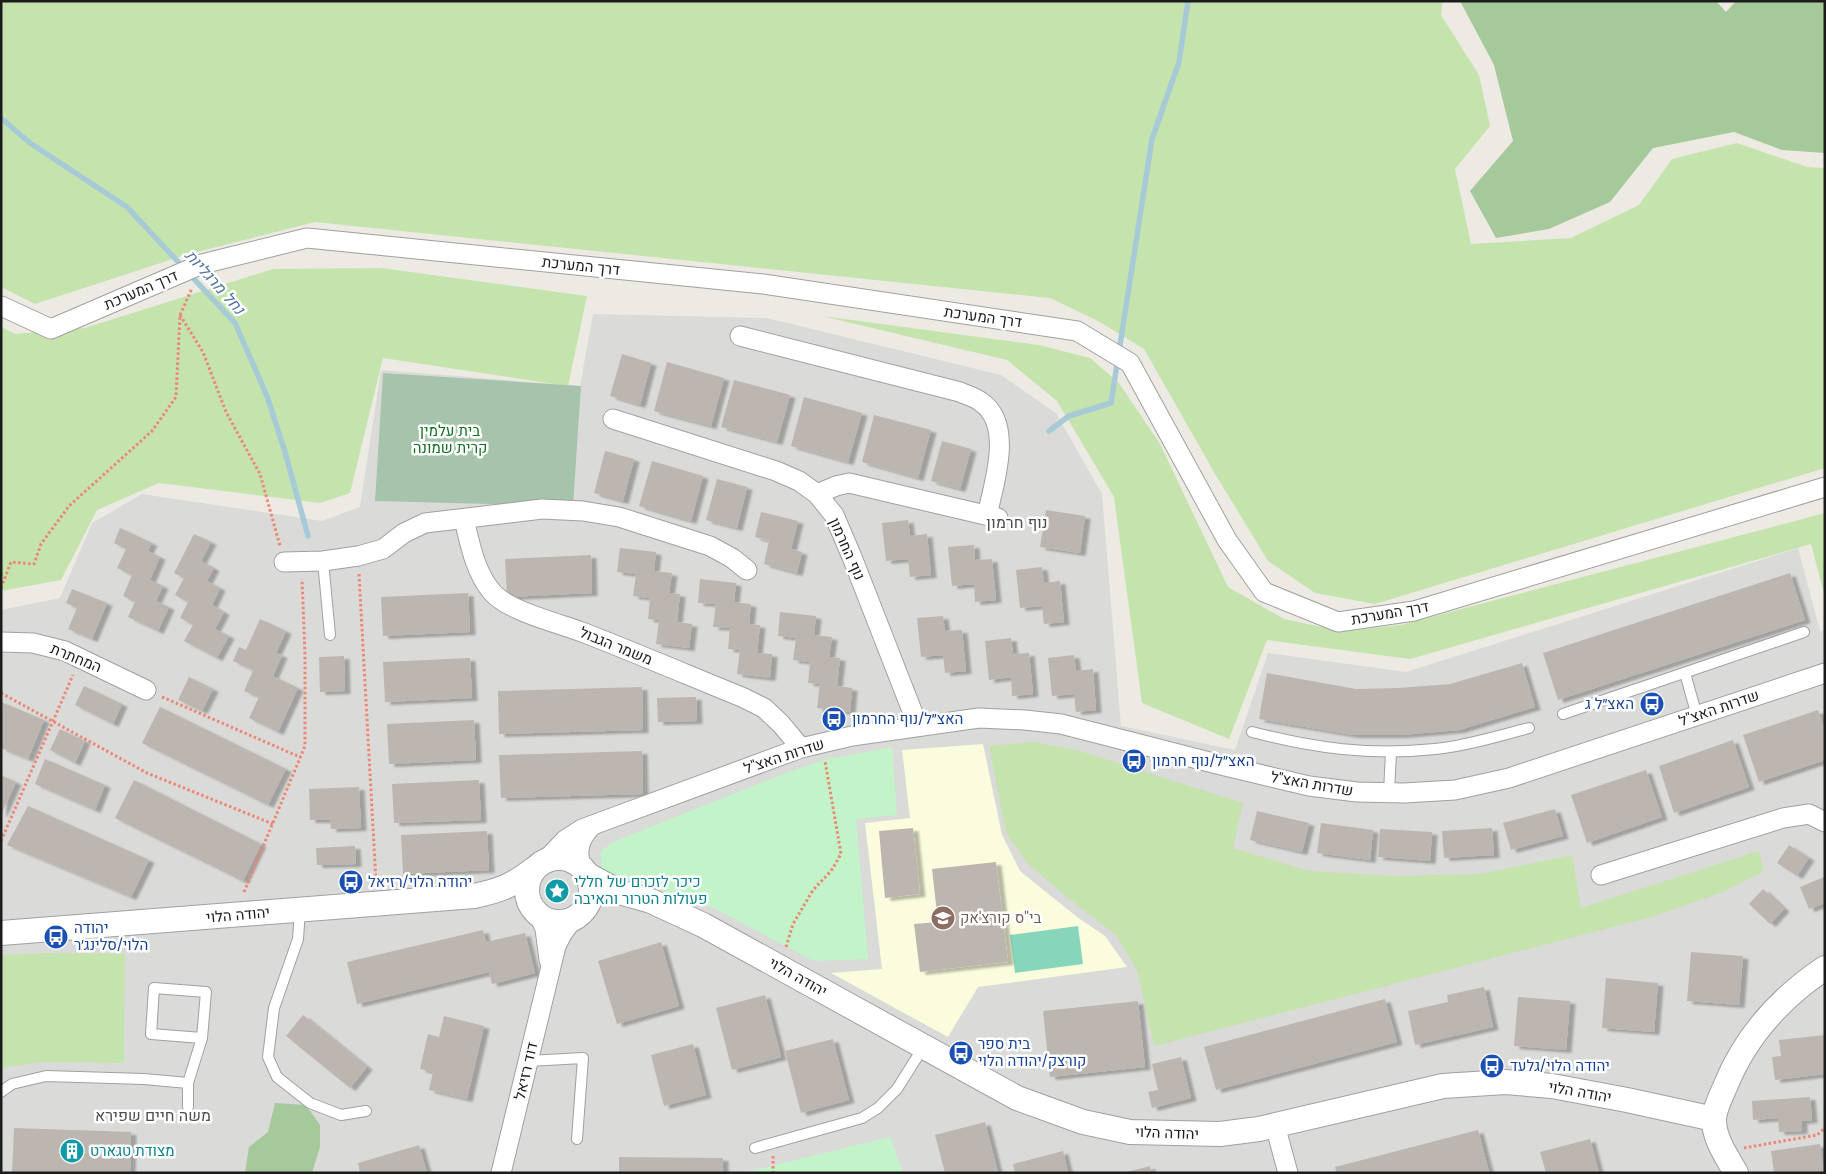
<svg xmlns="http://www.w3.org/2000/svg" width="1826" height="1174" font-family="'DM Sans',Heebo,sans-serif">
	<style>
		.residential { fill: #dadad9 }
		.education { fill: #fafcdd }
		.grass { fill: #c5e3ad }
		.forest { fill: #a6c99b }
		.cemetery { fill: #a6c4ac }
		.park { fill: #c3f4c9 }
		.pitch { fill: #87d6bb }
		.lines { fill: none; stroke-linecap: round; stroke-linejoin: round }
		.stream { stroke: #a7cad7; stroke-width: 5.5 }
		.building { fill: #bdb6b0; filter: url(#shadow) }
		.service-casing { stroke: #a0a0a0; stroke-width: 12 }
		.minor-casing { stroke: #a0a0a0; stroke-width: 21 }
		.tertiary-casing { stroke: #a0a0a0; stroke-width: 26 }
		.path { stroke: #ed8674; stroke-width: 3; stroke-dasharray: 2.5 2.5; stroke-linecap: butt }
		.service { stroke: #fff; stroke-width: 10 }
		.minor { stroke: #fff; stroke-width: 19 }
		.tertiary { stroke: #fff; stroke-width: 24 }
		.labels { text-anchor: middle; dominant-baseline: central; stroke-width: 5; stroke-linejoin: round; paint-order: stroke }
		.street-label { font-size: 15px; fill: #1c1c1c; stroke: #fff }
		.park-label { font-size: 15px; fill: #157021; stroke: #fff }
		.transit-label { font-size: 15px; fill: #164399; stroke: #fff; text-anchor: start }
		.culture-label { font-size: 15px; fill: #0d838f; stroke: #fff; text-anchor: start }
		.education-label { font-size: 15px; fill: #785e54; stroke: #fff; text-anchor: start }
		.water-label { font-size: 16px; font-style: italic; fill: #5276a3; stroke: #fff }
		.neighbourhood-label { font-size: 16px; fill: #4f4f4f; stroke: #fff }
	</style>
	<defs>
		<filter id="shadow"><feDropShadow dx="5.5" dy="3" stdDeviation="1" flood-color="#0004"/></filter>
	</defs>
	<rect width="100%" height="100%" fill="#edeae3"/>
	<!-- residential -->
	<path class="residential" d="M593 314 767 318 1001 375 1056 413 1102 494 1121 726 1235 750 1268 653 1406 672 1798 548 1820 631 1825 630V1173H1V610L60 598 92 523 142 494 322 521 360 507 381 370 580 386Z"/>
	<!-- education -->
	<path class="education" d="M983 744 1002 835 1020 871 1077 917 1105 936 1127 967 978 987 948 1037 831 973 882 969 865 823 910 818 902 750Z"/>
	<!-- grass -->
	<g class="grass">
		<path d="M1 1H1443L1441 15 1479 75 1490 126 1455 169 1471 244 1571 238 1639 205 1672 159 1737 143 1807 167 1825 168V468L1375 604 1315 593 1268 561 1214 472 1144 349 1098 321 1050 298 315 222 185 255 35 304 1 287Z"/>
		<path d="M381 268 587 296 568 386 383 358 350 493 320 503 159 483 97 510 61 580 1 591V327L15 334 85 328 273 269Z"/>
		<path d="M822 316 1039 345 1090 358 1119 383 1160 444 1228 587 1284 619 1340 631 1401 625 1825 513V597L1811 544 1410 659 1267 640 1229 739 1142 703 1114 497 1057 401 1007 360Z"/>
		<path d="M1033 742 1080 751 1243 803 1233 848 1309 871 1394 876 1480 874 1572 855 1581 908 1759 851 1764 871 1723 892 1655 916 1154 1046 1137 970 1116 935 1068 898 1028 864 1006 833 989 746Z"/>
		<path d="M46 953 125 954 124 1063 42 1062 6 1067 1 1070V955Z"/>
	</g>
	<!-- forest -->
	<g class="forest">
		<path d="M1460 1H1716L1726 12 1736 1H1825V153L1782 150 1734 132 1653 148 1610 202 1549 229 1496 238 1470 191 1513 141 1494 65Z"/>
		<path d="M275 1103 306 1105 320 1125V1147L312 1173H245L249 1147 268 1132Z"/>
	</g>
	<!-- cemetery -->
	<path class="cemetery" d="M383 373 581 386 573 506 375 501Z"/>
	<!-- park -->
	<g class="park">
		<path d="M892 747 897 815 856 819 868 959 814 961 716 909 601 869V851L613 842 786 773 824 760Z"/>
		<path d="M890 1137 903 1173H743Z"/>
	</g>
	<!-- pitch -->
	<path class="pitch" d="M1078 926 1083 964 1015 973 1010 935Z"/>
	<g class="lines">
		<!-- stream -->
		<g class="stream">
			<path d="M1 118 30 143 127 207 235 323 267 396 285 452 308 536"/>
			<path d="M1049 431 1069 416 1111 403 1152 139 1179 62 1188 1"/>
		</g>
	</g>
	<!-- building -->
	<g class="building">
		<path d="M622 354 651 363 640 405 610 396Z"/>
		<path d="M667 362 724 378 711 426 654 411Z"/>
		<path d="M734 380 790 395 777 442 721 427Z"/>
		<path d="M804 397 862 413 848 462 791 446Z"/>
		<path d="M874 415 931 430 918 478 862 462Z"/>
		<path d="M942 441 971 449 960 489 931 481Z"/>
		<path d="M605 451 634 459 623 501 594 493Z"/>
		<path d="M652 461 703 476 691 521 639 506Z"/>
		<path d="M717 479 747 487 737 528 706 520Z"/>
		<path d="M1046 510 1085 516 1080 553 1040 547Z"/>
		<path d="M761 512 798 521 791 549 802 552 797 573 764 564 769 541 755 537Z"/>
		<path d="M908 520 910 536 927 534 931 575 910 577 908 559 886 561 882 523Z"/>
		<path d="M120 528 152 543 148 551 160 557 150 580 163 586 156 601 169 607 158 631 128 617 135 602 123 596 132 575 117 568 126 549 114 543Z"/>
		<path d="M194 534 211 542 201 561 214 568 207 581 220 588 212 605 224 612 215 629 229 636 217 658 184 641 193 625 180 618 188 602 175 595 184 578 174 573Z"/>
		<path d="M974 545 975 560 992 559 996 600 975 602 974 584 952 586 948 547Z"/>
		<path d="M620 548 656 552 654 571 672 573 669 593 680 594 677 622 692 624 689 648 656 644 659 620 648 619 650 598 633 596 636 574 617 572Z"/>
		<path d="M591 555 592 593 507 597 505 559Z"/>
		<path d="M1042 567 1044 583 1060 581 1064 622 1044 624 1042 606 1020 608 1016 570Z"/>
		<path d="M1790 573 1805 620 1558 700 1543 653Z"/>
		<path d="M700 579 736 583 734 602 751 604 749 624 760 625 757 653 772 654 770 678 737 674 740 650 728 649 730 628 713 627 716 604 698 603Z"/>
		<path d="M72 589 107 603 92 639 68 629 77 608 66 603Z"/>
		<path d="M468 593 470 632 383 636 381 597Z"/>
		<path d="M780 612 816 616 814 635 832 637 829 657 840 658 837 686 852 688 850 712 817 708 820 684 808 683 810 662 793 660 796 638 778 636Z"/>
		<path d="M943 616 945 631 962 630 966 671 945 673 943 655 921 657 917 618Z"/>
		<path d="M260 619 286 631 276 653 282 655 273 676 298 688 278 732 249 718 259 697 244 691 253 670 233 661 239 647 246 650Z"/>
		<path d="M1011 638 1013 654 1029 653 1033 694 1012 696 1011 677 989 680 985 641Z"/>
		<path d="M1074 655 1076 671 1093 669 1096 710 1076 712 1074 694 1052 696 1048 658Z"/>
		<path d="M344 656 345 691 320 692 319 657Z"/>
		<path d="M470 658 472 698 385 702 383 662Z"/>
		<path d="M1522 663 1535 707 1459 730 1401 735H1353L1259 719 1267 673 1356 689 1399 688 1450 684Z"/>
		<path d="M189 677 213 689 202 711 178 700Z"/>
		<path d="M84 686 122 704 113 724 75 705Z"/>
		<path d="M642 687 643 730 499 734 498 691Z"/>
		<path d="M696 697 697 721 658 722 657 698Z"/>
		<path d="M1 702 44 720 28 759 1 748Z"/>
		<path d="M160 707 286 769 268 805 142 743Z"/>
		<path d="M1818 710 1825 731V760L1759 782 1743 735Z"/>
		<path d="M474 720 476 760 389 764 387 724Z"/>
		<path d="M60 729 85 741 75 763 50 750Z"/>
		<path d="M1733 740 1749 787 1674 813 1659 766Z"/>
		<path d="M642 751 643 794 501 798 499 755Z"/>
		<path d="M45 759 105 785 95 810 35 784Z"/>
		<path d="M1646 770 1662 817 1587 843 1571 795Z"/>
		<path d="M1 775 16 782 1 815Z"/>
		<path d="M134 780 261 844 243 881 115 818Z"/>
		<path d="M479 780 481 820 394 823 392 784Z"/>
		<path d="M359 787 361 828 331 829 330 820H310L309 789Z"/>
		<path d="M28 806 149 860 131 897 7 845Z"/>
		<path d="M1555 809 1563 836 1511 850 1503 823Z"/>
		<path d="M1257 811 1309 823 1302 852 1250 840Z"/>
		<path d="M1321 823 1373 830 1370 860 1317 853Z"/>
		<path d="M913 828 920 894 885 898 879 831Z"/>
		<path d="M1492 828 1494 855 1444 858 1442 831Z"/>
		<path d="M1380 829 1432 832 1430 861 1378 857Z"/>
		<path d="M487 831 489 870 403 874 401 835Z"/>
		<path d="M1789 845 1809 858 1797 876 1777 863Z"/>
		<path d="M355 846 356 864 317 865 316 848Z"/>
		<path d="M996 862 1008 962 920 972 914 924 938 922 932 869Z"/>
		<path d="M1824 877 1825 903 1809 909 1800 887Z"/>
		<path d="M1763 889 1784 909 1770 924 1749 904Z"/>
		<path d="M483 930 486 942 525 933 535 973 492 984 489 972 357 1004 347 962Z"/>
		<path d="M661 942 679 1006 617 1024 598 961Z"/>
		<path d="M1691 952 1743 956 1739 1005 1687 1001Z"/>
		<path d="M1606 978 1658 983 1654 1032 1602 1028Z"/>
		<path d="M1484 987 1493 1027 1415 1045 1408 1011 1448 1002 1447 995Z"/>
		<path d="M765 995 781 1057 732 1070 716 1008Z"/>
		<path d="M1518 997 1570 1001 1566 1050 1514 1046Z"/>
		<path d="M1385 999 1397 1042 1216 1090 1204 1047Z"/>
		<path d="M1138 1001 1145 1067 1050 1077 1043 1011Z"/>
		<path d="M303 1015 367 1067 350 1088 286 1036Z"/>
		<path d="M444 1016 484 1026 467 1099 429 1090 433 1072 420 1069 428 1034 439 1037Z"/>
		<path d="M1825 1035V1074L1775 1080 1772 1057 1781 1056 1779 1040Z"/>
		<path d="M833 1039 849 1100 801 1113 785 1051Z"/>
		<path d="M693 1044 706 1095 664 1106 651 1055Z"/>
		<path d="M1181 1057 1191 1098 1152 1108 1148 1092 1158 1090 1152 1064Z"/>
		<path d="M1810 1097 1812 1120 1802 1121V1131L1779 1132 1778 1118 1753 1120 1752 1101Z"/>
		<path d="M985 1122 998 1173H945L935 1135Z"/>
		<path d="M14 1128 131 1132 130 1173 83 1171V1173H12Z"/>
		<path d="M1478 1130 1489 1172 1337 1173 1335 1167Z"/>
		<path d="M1590 1139 1599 1173H1546L1540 1152Z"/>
		<path d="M1820 1144 1824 1173H1774L1771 1151Z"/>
		<path d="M419 1145 427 1173H360L358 1163Z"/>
		<path d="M1063 1151 1068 1173H1015L1013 1164Z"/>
		<path d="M619 1157 723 1158V1173H619Z"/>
		<path d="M1150 1166 1151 1173H1127V1172Z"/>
	</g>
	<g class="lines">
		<defs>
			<g id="service">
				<path d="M323 561 330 635"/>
				<path d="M1685 673 1697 716"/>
				<path d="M1563 714 1804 632"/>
				<path d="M1252 732C1315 748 1369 756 1435 749 1466 746 1498 736 1529 728"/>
				<path d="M1389 793 1391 752"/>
				<path d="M300 910 298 939 274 1008 268 1057 277 1077 310 1103 341 1115 366 1111"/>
				<path d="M154 988 206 992 202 1038 151 1034Z"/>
				<path d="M528 1061 583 1058 577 1139"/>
				<path d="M188 1083 202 1038"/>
				<path d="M1 1092 12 1084 46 1076 144 1079 188 1083V1107"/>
				<path d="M755 1148 862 1118 878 1108 897 1089 924 1046"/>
			</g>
			<g id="minor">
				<path d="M1 306 51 329 202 264 307 238 763 284 1077 331 1130 363 1227 540 1264 592 1338 622 1414 611 1825 487"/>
				<path d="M740 336 960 392C966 395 975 397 981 402 1014 424 994 484 987 515"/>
				<path d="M613 419 776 471 799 481 817 494 834 515 852 557 918 726"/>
				<path d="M817 494 836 486 849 483 998 518"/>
				<path d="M464 519C470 544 475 572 492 592 508 611 558 623 582 632 636 653 690 676 744 698L764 708 781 724 801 748"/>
				<path d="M284 562 323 561 358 556 383 549 404 533 425 523 542 509 583 511 619 517 710 546 732 558 747 570"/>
				<path d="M1 642 33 643 65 651 146 690"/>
				<path d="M547 859 565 840 582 829 801 748 852 736 979 718 1025 720 1061 724 1217 764 1309 786 1357 792 1404 793 1455 790 1509 778 1825 673"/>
				<path d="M581 866C576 849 580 837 593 825"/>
				<path d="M1601 875 1783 818 1809 814 1825 822"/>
				<path d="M540 917 545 929 549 960"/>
				<path d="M1275 1125 1288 1173"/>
				<path d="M501 1173 556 946 562 934 573 919"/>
			</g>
			<g id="tertiary">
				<circle cx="559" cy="890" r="32"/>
				<path d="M588 875 619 892 651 901 703 925 1017 1098 1083 1122 1130 1132 1220 1134 1259 1129 1443 1086 1505 1082 1552 1086 1627 1100 1714 1119"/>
				<path d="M1 933 474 896C501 890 512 886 534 869"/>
				<path d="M1736 1173C1727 1157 1714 1139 1714 1120 1714 1110 1721 1096 1725 1087 1745 1037 1780 998 1825 968"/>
			</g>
		</defs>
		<!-- service casing -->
		<use href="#service" class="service-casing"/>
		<!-- minor casing -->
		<use href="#minor" class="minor-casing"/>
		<!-- tertiary casing -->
		<use href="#tertiary" class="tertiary-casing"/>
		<!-- path -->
		<g class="path">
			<path d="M180 315 203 352 226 412 260 474 280 546"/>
			<path d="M359 574 376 882"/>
			<path d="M1 588 11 562 34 564 41 544 69 506 152 431 176 397 180 315 192 288"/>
			<path d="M1 693 147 773 273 824"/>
			<path d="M162 697 300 757"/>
			<path d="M1 841 73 675"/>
			<path d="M244 892 305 746V654L302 579"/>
			<path d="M786 947 793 924 813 890 831 871 841 854 825 761"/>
			<path d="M1744 1148 1817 1135 1825 1128"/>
			<path d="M773 1156V1173"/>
		</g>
		<!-- service -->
		<use href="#service" class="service"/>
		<!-- minor -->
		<use href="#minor" class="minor"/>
		<!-- tertiary -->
		<use href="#tertiary" class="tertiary"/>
	</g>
	<!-- icons -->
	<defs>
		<symbol id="bus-disc" viewBox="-11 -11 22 22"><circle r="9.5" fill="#1a4fb4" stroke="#fff"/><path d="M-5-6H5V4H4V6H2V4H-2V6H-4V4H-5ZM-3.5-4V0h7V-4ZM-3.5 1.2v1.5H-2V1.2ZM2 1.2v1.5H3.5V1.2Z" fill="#fff"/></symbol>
		<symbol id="sight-disc" viewBox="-11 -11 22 22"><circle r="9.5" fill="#0f9aa8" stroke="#fff"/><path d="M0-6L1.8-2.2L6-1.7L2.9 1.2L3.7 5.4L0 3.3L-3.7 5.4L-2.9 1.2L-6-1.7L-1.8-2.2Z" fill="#fff"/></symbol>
		<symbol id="school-disc" viewBox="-11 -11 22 22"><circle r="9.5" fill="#8d6e63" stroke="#fff"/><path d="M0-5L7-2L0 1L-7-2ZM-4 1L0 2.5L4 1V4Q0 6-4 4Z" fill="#fff"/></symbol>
		<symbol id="building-disc" viewBox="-11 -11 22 22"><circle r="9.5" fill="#0f9aa8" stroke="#fff"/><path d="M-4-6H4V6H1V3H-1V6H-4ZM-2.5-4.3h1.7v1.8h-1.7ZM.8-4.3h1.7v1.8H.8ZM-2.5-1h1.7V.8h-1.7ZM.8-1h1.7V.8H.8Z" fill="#fff"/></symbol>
	</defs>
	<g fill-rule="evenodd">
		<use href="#bus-disc" x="1638" y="690" width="28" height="28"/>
		<use href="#bus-disc" x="820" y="705" width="28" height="28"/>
		<use href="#bus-disc" x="1120" y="747" width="28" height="28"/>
		<use href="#bus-disc" x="337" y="868" width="28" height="28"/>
		<use href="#sight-disc" x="543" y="877" width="28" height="28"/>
		<use href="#school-disc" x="929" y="904" width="28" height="28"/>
		<use href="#bus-disc" x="42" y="923" width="28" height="28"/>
		<use href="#bus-disc" x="947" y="1039" width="28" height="28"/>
		<use href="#bus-disc" x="1478" y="1052" width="28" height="28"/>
		<use href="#building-disc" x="58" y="1137" width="28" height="28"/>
	</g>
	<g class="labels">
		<!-- street labels -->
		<g class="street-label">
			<text transform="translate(581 266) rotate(6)">דרך המערכת</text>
			<text transform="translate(141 290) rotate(-23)">דרך המערכת</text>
			<text transform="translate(983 317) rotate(8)">דרך המערכת</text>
			<text transform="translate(847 549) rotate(66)">נוף החרמון</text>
			<text transform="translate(1390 613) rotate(-10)">דרך המערכת</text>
			<text transform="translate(616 646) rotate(22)">משמר הגבול</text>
			<text transform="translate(76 658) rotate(22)">המחתרת</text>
			<text transform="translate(1719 708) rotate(-19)">שדרות האצ"ל</text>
			<text transform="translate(784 756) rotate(-18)">שדרות האצ"ל</text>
			<text transform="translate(1312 784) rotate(10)">שדרות האצ"ל</text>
			<text transform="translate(238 915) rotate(-5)">יהודה הלוי</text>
			<text transform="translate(798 977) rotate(29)">יהודה הלוי</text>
			<text transform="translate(526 1071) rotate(-77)">דוד רזיאל</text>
			<text transform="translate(1580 1092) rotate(10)">יהודה הלוי</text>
			<text transform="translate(1167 1133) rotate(2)">יהודה הלוי</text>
		</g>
		<!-- park labels -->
		<g class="park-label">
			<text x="450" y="431">בית עלמין<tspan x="450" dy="17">קרית שמונה</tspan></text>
		</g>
		<!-- transit labels -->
		<g class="transit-label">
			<text x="1634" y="704" text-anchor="end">האצ״ל ג</text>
			<text x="852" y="719">האצ״ל/נוף החרמון</text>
			<text x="1152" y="761">האצ״ל/נוף חרמון</text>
			<text x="368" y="882">יהודה הלוי/רזיאל</text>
			<text x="74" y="928">יהודה<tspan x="74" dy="17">הלוי/סלינג׳ר</tspan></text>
			<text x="978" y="1044">בית ספר<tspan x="978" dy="17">קורצק/יהודה הלוי</tspan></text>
			<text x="1510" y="1066">יהודה הלוי/גלעד</text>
		</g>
		<!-- culture labels -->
		<g class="culture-label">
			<text x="574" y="882">כיכר לזכרם של חללי<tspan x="574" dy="17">פעולות הטרור והאיבה</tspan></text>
			<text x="90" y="1151">מצודת טגארט</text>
		</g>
		<!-- education labels -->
		<g class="education-label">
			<text x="960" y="918">בי''ס קורצ'אק</text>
		</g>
		<!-- water labels -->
		<g class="water-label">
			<text transform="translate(215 282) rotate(48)">נחל מרגליות</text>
		</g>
		<!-- neighbourhood labels -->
		<g class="neighbourhood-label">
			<text x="1017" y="522">נוף חרמון</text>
			<text x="153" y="1115">משה חיים שפירא</text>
		</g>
	</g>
	<!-- border -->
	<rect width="1826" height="1174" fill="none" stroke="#1c1c1c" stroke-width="5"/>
</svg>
